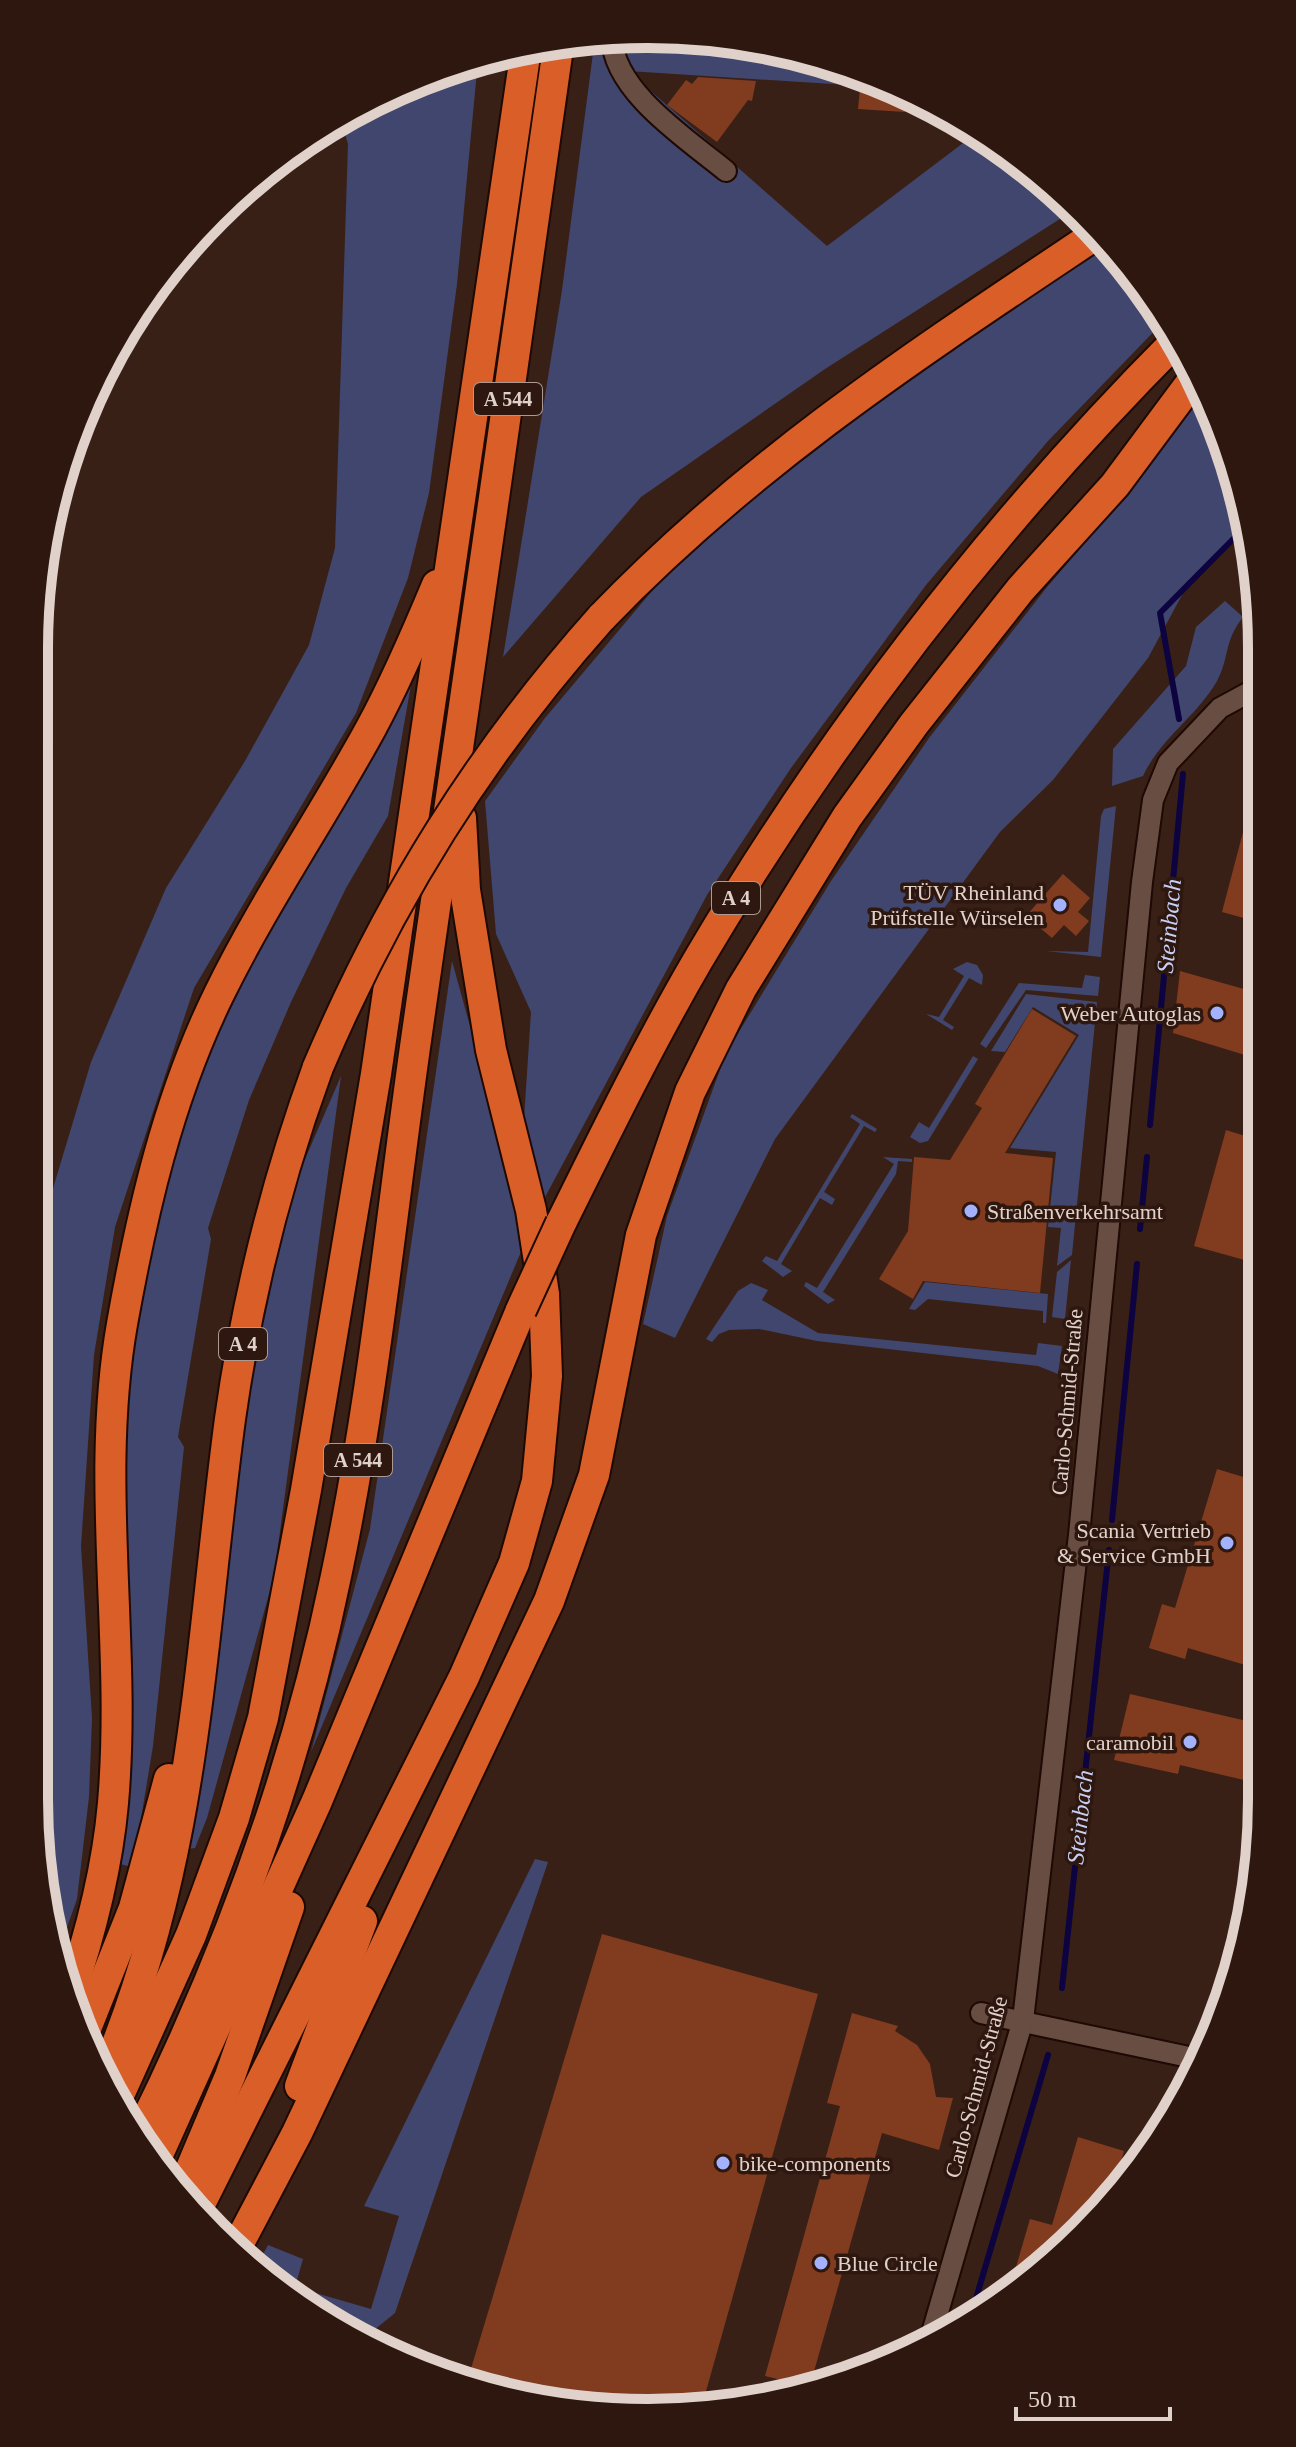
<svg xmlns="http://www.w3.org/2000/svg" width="1296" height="2447" font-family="Georgia,serif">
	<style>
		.green { fill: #40466d }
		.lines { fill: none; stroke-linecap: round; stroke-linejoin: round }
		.stream { stroke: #0c0340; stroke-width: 6 }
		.building { fill: #813b1e }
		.minor-casing { stroke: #1e0903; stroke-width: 24 }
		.highway-casing { stroke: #1e0903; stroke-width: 34 }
		.minor { stroke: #684d43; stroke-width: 20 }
		.highway { stroke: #da5e27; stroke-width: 30 }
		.highway-bridge-casing { stroke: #1e0903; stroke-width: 34; stroke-linecap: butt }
		.highway-bridge { stroke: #da5e27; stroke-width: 30 }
		.poi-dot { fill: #a4b1fc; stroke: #2e170e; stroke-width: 3 }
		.labels { text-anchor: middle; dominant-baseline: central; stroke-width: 7; stroke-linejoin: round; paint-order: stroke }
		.shield { fill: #2e170e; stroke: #ab9992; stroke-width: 2 }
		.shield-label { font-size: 20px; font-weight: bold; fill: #e1d1cb }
		.poi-label { font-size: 22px; fill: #e1d1cb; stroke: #2e170e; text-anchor: end }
		.street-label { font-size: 22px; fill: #e1d1cb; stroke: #2e170e }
		.water-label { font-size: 24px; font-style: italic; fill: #c7cff5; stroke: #2e170e }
		.rim { fill: none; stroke: #e1d1cb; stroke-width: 10 }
	</style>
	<rect width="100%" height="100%" fill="#382017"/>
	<!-- green -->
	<g class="green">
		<path d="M689 35 807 55 895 88 628 71 827 246 975 134 1052 186 1074 210 825 369 641 497 503 657 562 290 595 38Z"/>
		<path d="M478 60 457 284 429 493 408 578 356 713 194 988 115 1227 94 1355 81 1546 92 1718 89 1797 77 1899 59 1950 34 1799 35 1274 51 1195 91 1062 166 888 245 761 309 645 335 548 348 144 340 117 451 66Z"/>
		<path d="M1106 246 1158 307 1165 320 1048 441 926 585 791 768 707 895 544 1199 524 1119 531 1012 496 934 485 801 545 718 673 566 856 413Z"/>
		<path d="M1203 390 1215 413 1245 524 1189 582 1148 658 1053 780 1000 832 775 1139 675 1338 643 1324 667 1216 726 1053 831 881 929 738 1047 587 1121 501Z"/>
		<path d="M1225 601 1243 617C1223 643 1230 657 1217 681 1197 716 1160 739 1143 776L1112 786 1113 749 1186 666 1196 627Z"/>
		<path d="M412 679 388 816 346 888 291 1002 249 1100 208 1228 211 1239 178 1437 184 1447 153 1746 133 1867 115 1863 118 1520 131 1330 176 1136 219 1020Z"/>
		<path d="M1116 806 1101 957 1046 951 1088 952 1101 816 1104 809Z"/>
		<path d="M452 961 528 1235 311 1752 370 1529Z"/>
		<path d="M967 962 977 965 983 975 982 985 969 978 943 1020 954 1027 952 1030 926 1014 939 1017 964 976 953 969Z"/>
		<path d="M1085 975 1100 977 1098 996 1026 990 986 1048 980 1044 1019 983 1082 988Z"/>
		<path d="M1026 994 1097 1002 1072 1255 1057 1266 1061 1228 1048 1227 1056 1152 1010 1148 1079 1035 1033 1007 1005 1052 991 1051Z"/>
		<path d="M973 1056 978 1059 928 1141 920 1143 910 1137 919 1122 929 1128Z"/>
		<path d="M341 1076 274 1576 207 1818 195 1848 187 1849 239 1454 273 1265 302 1166Z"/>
		<path d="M852 1114 877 1129 875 1132 864 1126 824 1192 835 1199 832 1205 820 1198 781 1264 792 1271 783 1277 762 1261 766 1256 777 1261 860 1124 850 1117Z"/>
		<path d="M883 1157 912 1159V1162L898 1161 896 1174 823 1292 835 1300 828 1304 804 1286 806 1282 817 1288 894 1164Z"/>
		<path d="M1071 1260 1065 1319 1052 1317 1057 1272Z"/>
		<path d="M925 1282 1048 1294 1046 1323H1043V1311L928 1299 915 1310 909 1309Z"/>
		<path d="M751 1283 768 1290 762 1300 818 1333 1036 1355 1038 1343 1062 1346 1058 1374 1038 1366 817 1341 759 1329 729 1330 719 1334 712 1342 706 1339 738 1291Z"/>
		<path d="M535 1859 548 1862 395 2313 374 2330 307 2310 258 2264 268 2245 303 2259 295 2287 371 2309 399 2216 364 2206Z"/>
	</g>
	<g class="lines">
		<!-- stream -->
		<g class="stream">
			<path d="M1179 719 1160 613 1246 526"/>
			<path d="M1150 1125 1183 774"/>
			<path d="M1140 1229 1147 1157"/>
			<path d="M1112 1520 1137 1264"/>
			<path d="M1062 1988 1109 1550"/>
			<path d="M972 2312 1048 2055"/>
		</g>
	</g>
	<!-- building -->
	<g class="building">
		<path d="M698 77 756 81 752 101 748 100 717 142 667 105 686 80 692 84Z"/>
		<path d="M860 88 907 92 905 112 858 109Z"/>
		<path d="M1252 798 1257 799 1258 922 1222 912Z"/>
		<path d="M1063 874 1090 898 1078 912 1089 921 1076 936 1064 925 1052 938 1026 916Z"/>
		<path d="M1180 971 1258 993V1059L1173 1033Z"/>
		<path d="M1032 1009 1076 1036 1005 1153 1053 1158 1040 1293 923 1281 913 1299 879 1279 908 1231 914 1157 950 1160 982 1108 975 1104Z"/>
		<path d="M1226 1130 1258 1140 1259 1264 1194 1246Z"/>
		<path d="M1217 1469 1260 1482V1641L1252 1667 1188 1648 1185 1659 1149 1648 1162 1604 1175 1608Z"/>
		<path d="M1130 1694 1260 1724 1261 1784 1180 1765 1178 1774 1114 1760Z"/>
		<path d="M602 1934 818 1994 701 2409 607 2412 490 2392 467 2382Z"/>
		<path d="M852 2013 898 2026 895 2031 917 2045 930 2064 936 2097 953 2098 939 2150 882 2133 811 2382 802 2385 765 2376 840 2106 827 2103Z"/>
		<path d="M1078 2137 1124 2151 1113 2191 1082 2233 1011 2284 1030 2219 1052 2225Z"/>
	</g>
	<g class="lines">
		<defs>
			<g id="minor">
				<path d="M612 38C613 91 687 139 726 171"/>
				<path d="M981 2013 1203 2060"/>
				<path d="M929 2343 1023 2020 1079 1535 1142 882 1153 800 1168 763 1220 708 1257 688"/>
			</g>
			<g id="highway">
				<path d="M601 618C751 462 917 354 1095 235"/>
				<path d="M561 1223C605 1134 648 1046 698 960 831 735 992 526 1176 341"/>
				<path d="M68 2000C90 1936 107 1871 113 1803 127 1643 94 1483 122 1324 142 1212 168 1098 219 994 264 902 322 818 371 728 396 682 417 633 437 585"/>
				<path d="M85 2031 134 1908 169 1779"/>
				<path d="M106 2071C196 1859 200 1643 230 1419 247 1298 276 1182 318 1067"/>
				<path d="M300 2086 362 1921"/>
				<path d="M119 2095 191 1935 234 1818 263 1718 306 1490 376 1074 526 49"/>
				<path d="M140 2133C228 1956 296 1770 336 1576 374 1396 391 1214 417 1033 465 702 512 372 559 41"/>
				<path d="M155 2161 317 1801 521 1310"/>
				<path d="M181 2192 230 2076 289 1907"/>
				<path d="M198 2208 464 1677 514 1563 537 1481 547 1376 544 1294 531 1210 491 1050 465 890 461 818"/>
				<path d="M238 2245 297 2133 549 1601 594 1475 641 1235 690 1092 741 989 847 817 914 724 1020 590 1115 485 1196 376"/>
			</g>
		</defs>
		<!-- minor casing -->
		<use href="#minor" class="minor-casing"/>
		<!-- highway casing -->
		<use href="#highway" class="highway-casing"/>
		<!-- minor -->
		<use href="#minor" class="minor"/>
		<!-- highway -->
		<use href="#highway" class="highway"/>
		<defs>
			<g id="highway-bridge">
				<path d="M318 1067C390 898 479 755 601 618"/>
				<path d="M521 1310 561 1223"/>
			</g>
		</defs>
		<!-- highway-bridge casing -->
		<use href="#highway-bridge" class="highway-bridge-casing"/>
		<!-- highway-bridge -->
		<use href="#highway-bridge" class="highway-bridge"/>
	</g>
	<!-- markers -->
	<g class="poi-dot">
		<circle cx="1060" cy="905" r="8"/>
		<circle cx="1217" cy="1013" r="8"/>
		<circle cx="971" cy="1211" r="8"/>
		<circle cx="1227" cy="1543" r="8"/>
		<circle cx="1190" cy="1742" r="8"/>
		<circle cx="723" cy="2163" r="8"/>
		<circle cx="821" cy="2263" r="8"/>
	</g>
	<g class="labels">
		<!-- shield labels -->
		<g class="shield">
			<rect x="474" y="383" width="68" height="32" rx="6"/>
			<rect x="712" y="882" width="48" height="32" rx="6"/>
			<rect x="219" y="1328" width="48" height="32" rx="6"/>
			<rect x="324" y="1444" width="68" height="32" rx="6"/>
		</g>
		<g class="shield-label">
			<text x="508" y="399">A 544</text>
			<text x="736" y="898">A 4</text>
			<text x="243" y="1344">A 4</text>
			<text x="358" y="1460">A 544</text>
		</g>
		<!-- poi labels -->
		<g class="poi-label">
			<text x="1044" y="892">TÜV Rheinland<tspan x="1044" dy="25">Prüfstelle Würselen</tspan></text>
			<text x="1201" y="1013">Weber Autoglas</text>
			<text x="987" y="1211" text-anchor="start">Straßenverkehrsamt</text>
			<text x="1211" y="1530">Scania Vertrieb<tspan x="1211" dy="25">&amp; Service GmbH</tspan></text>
			<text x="1174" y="1742">caramobil</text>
			<text x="739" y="2163" text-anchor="start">bike-components</text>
			<text x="837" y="2263" text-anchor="start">Blue Circle</text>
		</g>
		<!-- street labels -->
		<g class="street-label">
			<text transform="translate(1067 1402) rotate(-85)">Carlo-Schmid-Straße</text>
			<text transform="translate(976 2087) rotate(-75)">Carlo-Schmid-Straße</text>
		</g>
		<!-- water labels -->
		<g class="water-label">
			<text transform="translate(1169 926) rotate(-85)">Steinbach</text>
			<text transform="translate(1080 1817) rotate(-84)">Steinbach</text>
		</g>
	</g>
	<!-- crop -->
	<path d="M0 0H1296V2447H0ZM648 48H648A600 600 0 0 1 1248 648V1799A600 600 0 0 1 648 2399H648A600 600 0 0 1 48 1799V648A600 600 0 0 1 648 48Z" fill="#2e170e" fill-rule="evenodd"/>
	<path class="rim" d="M648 48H648A600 600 0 0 1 1248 648V1799A600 600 0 0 1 648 2399H648A600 600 0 0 1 48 1799V648A600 600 0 0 1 648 48Z"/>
	<!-- scale -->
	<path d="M1016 2407v12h154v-12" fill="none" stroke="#e1d1cb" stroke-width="4"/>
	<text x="1028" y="2407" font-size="24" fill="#e1d1cb" stroke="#2e170e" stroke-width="6" paint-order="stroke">50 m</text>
</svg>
